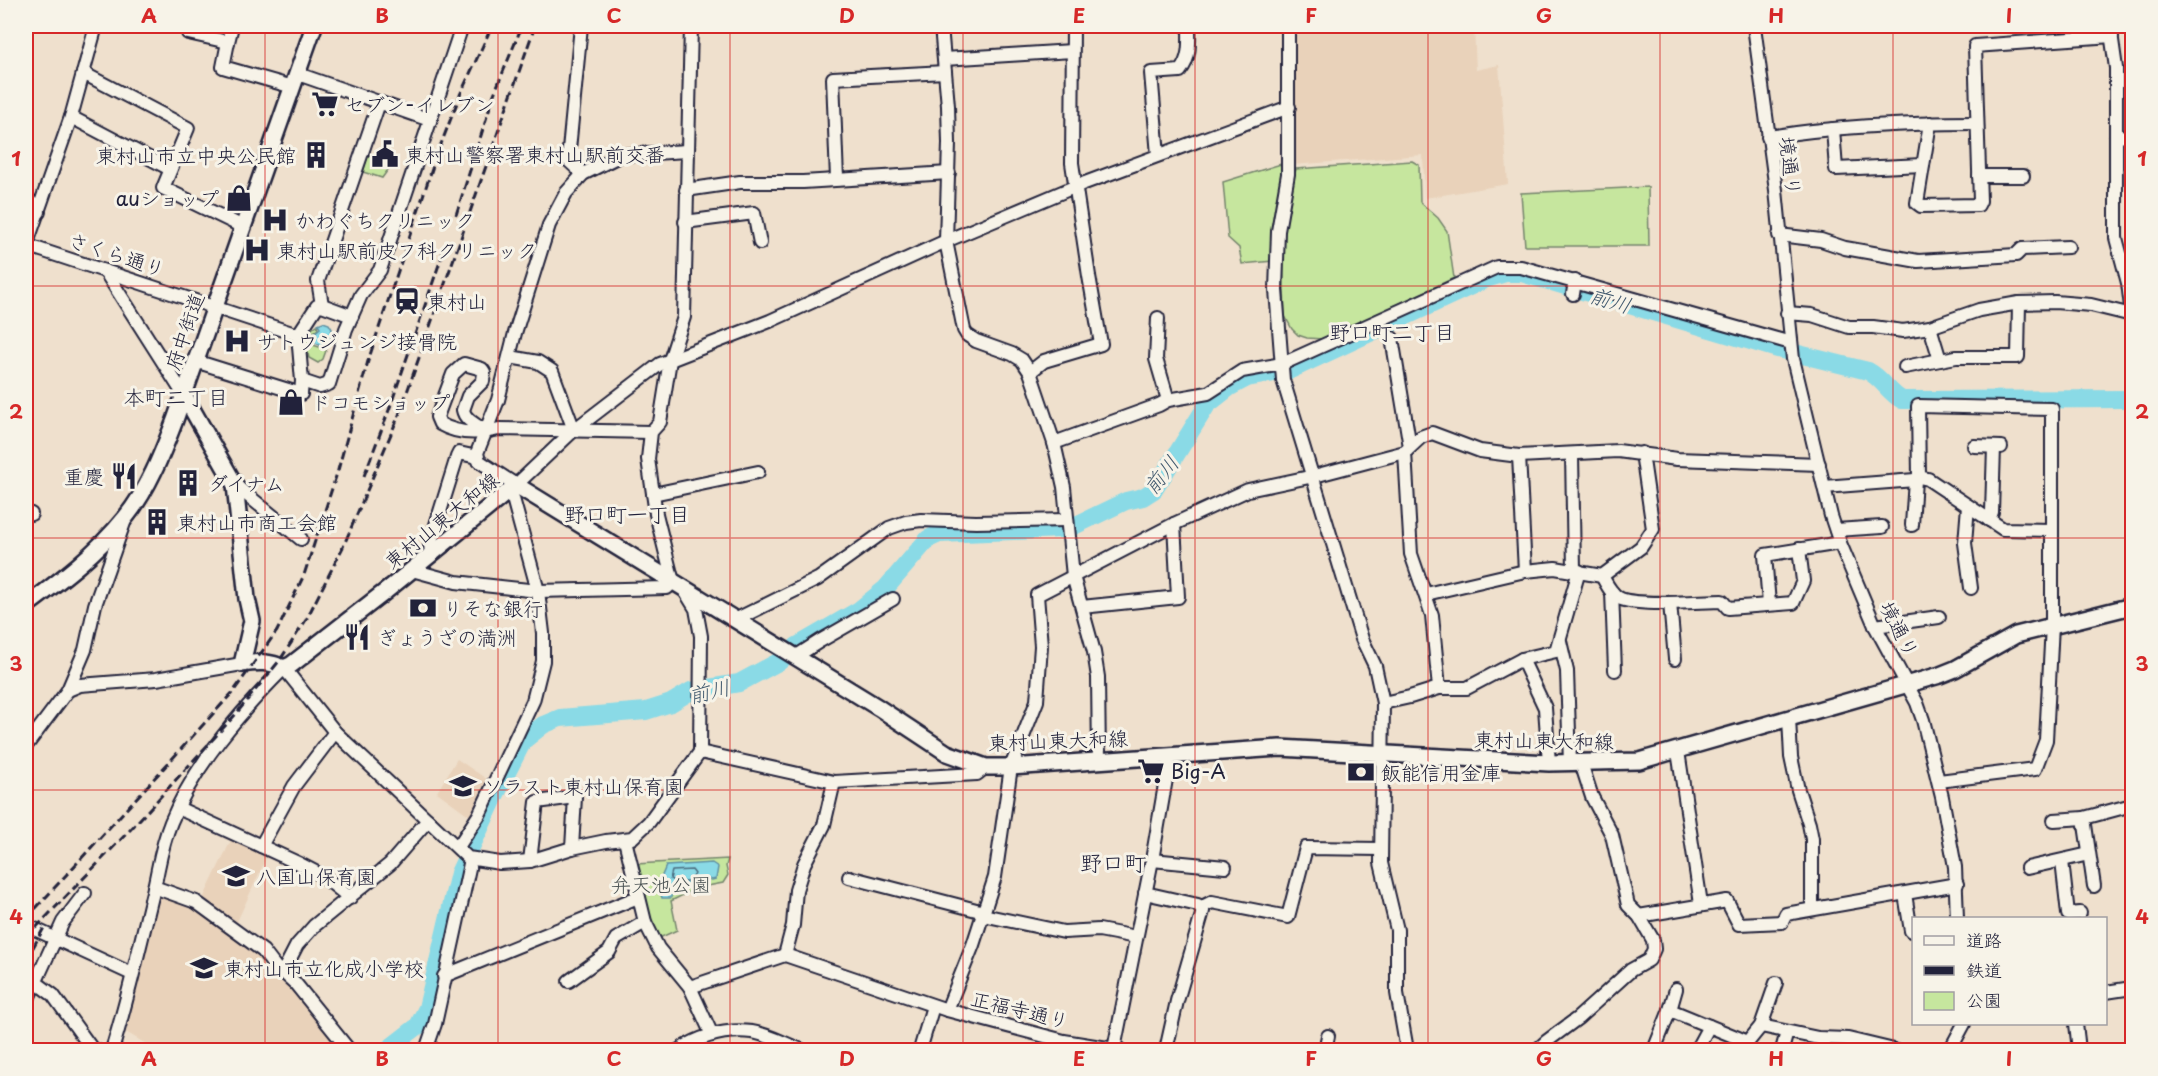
<svg xmlns="http://www.w3.org/2000/svg" width="2158" height="1076" font-family="'Playpen Sans','Klee One',sans-serif">
	<style>
		.built { fill: #e9d2ba }
		.green { fill: #c6e69e; stroke: #74846c; stroke-width: 1.5 }
		.water { fill: #8adae6; stroke: #6090a2; stroke-width: 1.5 }
		.lines { fill: none; stroke-linecap: round; stroke-linejoin: round }
		.shore { stroke: #4c6c7f; stroke-width: 1.5 }
		.river { stroke: #8adae6; stroke-width: 18 }
		.minor-casing { stroke: #22223b; stroke-width: 16 }
		.major-casing { stroke: #22223b; stroke-width: 20 }
		.minor { stroke: #f7f3e8; stroke-width: 12 }
		.major { stroke: #f7f3e8; stroke-width: 15 }
		.rail { stroke: #22223b; stroke-width: 3; stroke-dasharray: 9 4.5; stroke-linecap: butt }
		.grid { fill: none; stroke: #d62828; stroke-width: 1.5; stroke-opacity: 0.55 }
		.labels { text-anchor: middle; dominant-baseline: central; stroke-width: 6; stroke-linejoin: round; paint-order: stroke }
		.poi-label { font-size: 20px; fill: #22223b; stroke: #f7f3e8; text-anchor: start }
		.street-label { font-size: 20px; fill: #22223b; stroke: #f7f3e8 }
		.park-label { font-size: 20px; fill: #4b5354; stroke: #f7f3e8 }
		.water-label { font-size: 21px; font-style: italic; fill: #41596e; stroke: #f7f3e8 }
		.neighbourhood-label { font-size: 21px; fill: #22223b; stroke: #f7f3e8 }
		.quarter-label { font-size: 22px; fill: #22223b; stroke: #f7f3e8 }
		.neatline { fill: none; stroke: #d62828; stroke-width: 2 }
		.grid-label { font-size: 20px; text-anchor: middle; font-weight: bold; fill: #d62828 }
	</style>
	<rect width="100%" height="100%" fill="#efe0cd"/>
	<filter id="ink" filterUnits="userSpaceOnUse"><feTurbulence type="fractalNoise" baseFrequency=".0167" numOctaves="2"/><feDisplacementMap in="SourceGraphic" scale="12" xChannelSelector="R" yChannelSelector="G"/><feConvolveMatrix kernelMatrix="1 2 1 2 8 2 1 2 1" color-interpolation-filters="sRGB"/></filter>
	<g filter="url(#ink)">
		<!-- built -->
		<g class="built">
			<path d="M1292 26H1474L1476 70 1499 65 1508 184 1425 198 1423 155 1292 165Z"/>
			<path d="M457 759 488 780 470 816 437 792Z"/>
			<path d="M233 836 269 852 235 926 202 901Z"/>
			<path d="M159 896 193 907 258 956 277 980 295 990 345 1050H156L126 1032Z"/>
		</g>
		<!-- green -->
		<g class="green">
			<path d="M368 155 393 163 382 178 363 172Z"/>
			<path d="M1412 161 1419 165 1420 202 1438 218 1447 231 1454 278 1323 339 1307 338 1298 335 1292 329 1285 316 1282 229 1296 169Z"/>
			<path d="M1281 164 1283 184 1273 261 1242 264 1239 248 1228 238 1223 182Z"/>
			<path d="M1648 187 1649 246H1525L1521 193Z"/>
			<path d="M317 325 318 329 311 334 310 344 322 348 328 345 323 359 318 363 309 358 305 342 307 333Z"/>
			<path d="M728 859 726 866 728 875 723 883 697 888 671 901 677 930 657 939 647 918 635 864Z"/>
		</g>
		<!-- water -->
		<g class="water">
			<path d="M323 322 329 324 332 329 329 342 325 341 322 346 311 341 313 334 320 328 318 324Z"/>
			<path d="M712 863 718 867 716 879 712 880 700 878 698 885 680 890 672 887 671 898H662L658 885 666 866Z"/>
		</g>
		<g class="lines">
			<!-- shore -->
			<path class="shore" d="M692 870 695 874C689 885 679 884 670 879L672 871Z"/>
			<!-- river -->
			<path class="river" d="M387 1050 418 1026 427 1008 459 873 496 794 523 741 543 725 560 718 646 711 671 703 691 691 739 683 780 661 797 646 859 610 885 589 928 539 939 534 1061 529 1074 526 1126 501 1143 497 1154 490 1161 479 1207 405 1230 387 1247 378 1290 370 1486 279 1506 273H1522L1778 349 1868 371C1883 379 1888 392 1902 400L2132 399"/>
			<defs>
				<g id="minor">
					<path d="M190 26 188 33 228 42 232 26"/>
					<path d="M581 26 568 160 583 174"/>
					<path d="M941 26 948 106 949 143 946 241 964 330 967 335 976 341 1012 354 1022 360 1030 372 1054 443 1064 487 1073 576 1094 652 1098 677 1099 760"/>
					<path d="M1288 26V174L1278 231 1276 290 1283 380 1362 639 1375 666 1383 703 1381 863 1397 930V993L1407 1050"/>
					<path d="M1754 26 1776 190 1793 359 1831 516 1840 543 1875 626 1917 703 1923 720 1942 797 1955 867 1957 918"/>
					<path d="M2110 26 2116 68V238L2128 283 2132 315"/>
					<path d="M228 42 223 67 293 87"/>
					<path d="M944 59 1072 51"/>
					<path d="M83 73 188 128 163 188 243 227"/>
					<path d="M298 74 430 120"/>
					<path d="M71 117 170 169"/>
					<path d="M1930 123 1917 203 1921 206 1978 205 1980 201 1975 46 2112 36"/>
					<path d="M1833 129 1836 169 1923 165"/>
					<path d="M2116 136 2132 137"/>
					<path d="M1768 137C1837 126 1907 123 1977 123"/>
					<path d="M687 151 621 155 583 174 566 193 549 225 515 333 498 400 477 453 479 461 516 485 574 430 660 364 770 321 946 241 1074 187 1289 107"/>
					<path d="M1158 155 1151 73 1180 71C1191 58 1189 41 1189 26"/>
					<path d="M1979 176H2023"/>
					<path d="M837 179 833 78 945 72"/>
					<path d="M686 190 740 182H803L949 173"/>
					<path d="M26 196 39 212"/>
					<path d="M685 222 754 213 760 243"/>
					<path d="M1779 235 1821 240 1845 248 1918 261 2016 255 2022 249 2068 247"/>
					<path d="M26 245 298 335"/>
					<path d="M26 246 71 117 96 26"/>
					<path d="M105 271 184 395"/>
					<path d="M1573 294 1575 281"/>
					<path d="M322 305 318 281 379 103"/>
					<path d="M1787 313 1812 315 1849 327H1873L1903 331 1930 327 1979 310 2019 303 2055 302 2091 305 2132 315"/>
					<path d="M1158 318 1156 359 1168 400"/>
					<path d="M1930 327 1940 360 1956 357H2018L2019 303"/>
					<path d="M1392 338 1410 447"/>
					<path d="M510 357 538 362 552 371 574 430"/>
					<path d="M195 361 301 394 302 381 298 335 317 306 322 305 352 316"/>
					<path d="M1905 367 1940 360"/>
					<path d="M1030 372 1044 361 1101 344 1089 276 1072 163 1073 26"/>
					<path d="M302 381 320 387 329 384 346 329 361 295 380 270 462 26"/>
					<path d="M486 432C478 425 465 421 463 410L468 396 483 381 484 372 482 369 464 364 453 374 437 417 440 424C459 435 479 434 499 429L651 432"/>
					<path d="M1054 443 1159 405 1168 400 1208 393 1242 371 1282 364 1497 267H1521L1791 343"/>
					<path d="M1974 446 2001 447"/>
					<path d="M1405 452 1411 554 1432 615 1439 688"/>
					<path d="M1572 454 1574 570"/>
					<path d="M1519 456 1525 571"/>
					<path d="M1919 477 1918 406 2052 409V625L2046 740 2035 769 1939 781"/>
					<path d="M235 485 301 539"/>
					<path d="M1824 487 1915 480 1919 477 1928 479 2003 529 2052 530"/>
					<path d="M653 494 758 472"/>
					<path d="M1968 506 1965 543 1971 588"/>
					<path d="M26 512 31 514"/>
					<path d="M1989 520 1992 512 1994 447"/>
					<path d="M1912 525 1915 480"/>
					<path d="M1836 530 1882 527"/>
					<path d="M431 554 430 544 457 457 459 453 477 457"/>
					<path d="M412 570 456 582 538 591 667 588 673 582 656 514 648 459 651 432 660 422 670 360 684 317 691 26"/>
					<path d="M1602 576C1606 583 1611 594 1619 598 1636 607 1701 601 1722 601L1728 608 1793 603 1803 581 1799 549"/>
					<path d="M1612 592 1615 670"/>
					<path d="M1426 594 1525 571 1555 568 1602 576 1641 547 1653 529 1642 453"/>
					<path d="M1670 603 1675 659"/>
					<path d="M1769 604 1765 555 1840 543"/>
					<path d="M1082 607 1178 597 1174 524"/>
					<path d="M735 620 818 579 889 528 906 522 921 520 976 522 1066 520"/>
					<path d="M1875 626 1939 617"/>
					<path d="M1560 641 1567 671 1570 764"/>
					<path d="M795 657 820 641 893 599"/>
					<path d="M1522 659 1545 708 1549 763"/>
					<path d="M68 690 85 650 95 605 125 520"/>
					<path d="M1383 703 1410 697 1439 688H1467L1522 659 1556 651 1579 571"/>
					<path d="M1789 718 1791 757 1798 790 1809 824 1812 839V909"/>
					<path d="M26 746 68 690 80 685 156 679 242 664"/>
					<path d="M1678 751 1701 904"/>
					<path d="M700 752 834 782 977 774 986 767"/>
					<path d="M178 808 300 864 323 876 350 898"/>
					<path d="M2084 818 2094 886"/>
					<path d="M2054 820 2084 818 2132 805"/>
					<path d="M625 840 645 922 658 948 690 987 712 1035"/>
					<path d="M261 846 294 786 335 732"/>
					<path d="M458 847 479 815 533 701 543 661V633L538 591 511 491"/>
					<path d="M1152 860 1225 867"/>
					<path d="M530 861 537 802 575 797 572 848"/>
					<path d="M2062 861 2068 914 2080 913"/>
					<path d="M2027 868 2089 854"/>
					<path d="M849 877 984 912"/>
					<path d="M154 887 196 902 263 951 276 968 283 972 295 983 349 1050"/>
					<path d="M1145 893 1198 905 1203 911 1177 1001 1166 1050"/>
					<path d="M1905 894 1911 931"/>
					<path d="M1200 908 1212 902 1288 917 1306 848 1381 849"/>
					<path d="M983 915 1064 932 1099 930 1136 937"/>
					<path d="M1639 916 1727 901 1739 924 1782 922 1786 914 1957 884"/>
					<path d="M26 925 132 974"/>
					<path d="M785 955 793 925 796 890 804 864 824 825 834 782"/>
					<path d="M283 972 297 945 314 926 390 864 428 820"/>
					<path d="M444 976 638 897"/>
					<path d="M34 981 53 995 92 1049 96 1050"/>
					<path d="M569 981 609 952 616 939 645 922"/>
					<path d="M690 987 785 955 947 1010 1064 1041 1120 1050"/>
					<path d="M1676 989 1670 1010 1748 1042 1743 1050"/>
					<path d="M2106 992 2132 988"/>
					<path d="M26 1003 63 922 85 893"/>
					<path d="M947 1010 973 945 995 877 1011 767 1037 701 1041 646 1037 595 1174 524 1248 490 1314 476 1405 452 1421 437 1432 433 1480 451 1519 456 1618 451 1677 459 1819 464"/>
					<path d="M2076 1024 2079 1050"/>
					<path d="M1761 1026 1818 1038 1848 1039 1894 1050"/>
					<path d="M1748 1042 1761 1026 1776 983"/>
					<path d="M1114 1049 1152 860 1170 756"/>
					<path d="M112 1050C128 999 140 945 153 892 159 867 161 846 171 822 195 764 240 712 284 668L335 732 468 858 500 863 530 861 572 848 606 841 632 838 649 822 700 752 701 636 696 609 685 591"/>
					<path d="M426 1050 435 1024 471 859"/>
					<path d="M679 1050C701 1036 726 1029 752 1032 768 1034 787 1045 802 1050"/>
					<path d="M920 1050 933 1006"/>
					<path d="M1325 1050 1328 1036"/>
					<path d="M1537 1050 1547 1041 1578 1018 1631 970 1649 960 1654 949 1653 940 1639 916 1628 905 1612 835 1592 797 1581 763"/>
					<path d="M1654 1050 1670 1010"/>
					<path d="M1696 1050 1709 1026"/>
					<path d="M1782 1050 1787 1032"/>
					<path d="M1950 1050 1964 1024"/>
				</g>
				<g id="major">
					<path d="M184 395 235 485 247 599 252 621 242 664C257 662 270 661 284 668L291 665 386 591 516 485 879 708 947 753 986 767H1011L1280 748 1549 763 1639 761 1940 675 1955 669 2016 635 2132 606"/>
					<path d="M26 606C61 580 97 553 125 518 148 490 162 454 175 420L314 26"/>
				</g>
			</defs>
			<!-- minor casing -->
			<use href="#minor" class="minor-casing"/>
			<!-- major casing -->
			<use href="#major" class="major-casing"/>
			<!-- minor -->
			<use href="#minor" class="minor"/>
			<!-- major -->
			<use href="#major" class="major"/>
			<!-- rail -->
			<g class="rail">
				<path d="M456 215 494 94 522 26"/>
				<path d="M364 476 389 410 444 250"/>
				<path d="M26 919 233 692 277 631 304 575 338 470 368 361 436 157 460 95 492 26"/>
				<path d="M26 938 130 830 235 715 280 660 306 620 343 547 399 415 535 26"/>
				<path d="M26 960 45 926"/>
			</g>
		</g>
	</g>
	<!-- grid -->
	<path class="grid" d="M265 26V1050M498 26V1050M730 26V1050M963 26V1050M1195 26V1050M1428 26V1050M1660 26V1050M1893 26V1050M26 286H2132M26 538H2132M26 790H2132"/>
	<!-- icons -->
	<defs>
		<symbol id="supermarket-bare" viewBox="-9 -9 18 18"><path d="M-6-5.5h2.5l.6 2H6L4.5 2H-2.5L-4.4-4H-6ZM-1.5 3.2a1.3 1.3 0 1 0 .1 0ZM3 3.2a1.3 1.3 0 1 0 .1 0Z" fill="#22223b" stroke="#f7f3e8" stroke-width="2.5" paint-order="stroke"/></symbol>
		<symbol id="civic-bare" viewBox="-9 -9 18 18"><path d="M-.6-6.5H3V-4.5H.6V-3L4-1V1h2V6H-6V1h2V-1L-.6-3ZM-1.2 2.5V6h2.4V2.5Z" fill="#22223b" stroke="#f7f3e8" stroke-width="2.5" paint-order="stroke"/></symbol>
		<symbol id="building-bare" viewBox="-9 -9 18 18"><path d="M-4-6H4V6H1V3H-1V6H-4ZM-2.5-4.3h1.7v1.8h-1.7ZM.8-4.3h1.7v1.8H.8ZM-2.5-1h1.7V.8h-1.7ZM.8-1h1.7V.8H.8Z" fill="#22223b" stroke="#f7f3e8" stroke-width="2.5" paint-order="stroke"/></symbol>
		<symbol id="shop-bare" viewBox="-9 -9 18 18"><path d="M-5-2.5h2.3a2.7 3.5 0 0 1 5.4 0H5L5.5 6h-11ZM-1.5-2.5h3a1.5 2.3 0 0 0-3 0Z" fill="#22223b" stroke="#f7f3e8" stroke-width="2.5" paint-order="stroke"/></symbol>
		<symbol id="hospital-bare" viewBox="-9 -9 18 18"><path d="M-5-5h3v3.5h4V-5h3V5h-3V1.5h-4V5h-3Z" fill="#22223b" stroke="#f7f3e8" stroke-width="2.5" paint-order="stroke"/></symbol>
		<symbol id="station-bare" viewBox="-9 -9 18 18"><path d="M-3-6H3Q5-6 5-4V2Q5 4 3 4L4.5 6H3L1.5 4h-3L-3 6H-4.5L-3 4Q-5 4-5 2V-4Q-5-6-3-6ZM-3.5-4v3h7v-3ZM-3.5 1v1.5H-2V1ZM2 1v1.5H3.5V1Z" fill="#22223b" stroke="#f7f3e8" stroke-width="2.5" paint-order="stroke"/></symbol>
		<symbol id="restaurant-bare" viewBox="-9 -9 18 18"><path d="M-5-6h1v4h1v-4h1v4h1v-4h1v5L-1.5 .5V6h-2V.5L-5-1ZM5-6V6H3V1.5H1.5Q1.5-4 5-6Z" fill="#22223b" stroke="#f7f3e8" stroke-width="2.5" paint-order="stroke"/></symbol>
		<symbol id="bank-bare" viewBox="-9 -9 18 18"><path d="M-6-4H6V4H-6ZM0-2.3a2.3 2.3 0 1 0 0 4.6a2.3 2.3 0 1 0 0-4.6Z" fill="#22223b" stroke="#f7f3e8" stroke-width="2.5" paint-order="stroke"/></symbol>
		<symbol id="school-bare" viewBox="-9 -9 18 18"><path d="M0-5L7-2L0 1L-7-2ZM-4 1L0 2.5L4 1V4Q0 6-4 4Z" fill="#22223b" stroke="#f7f3e8" stroke-width="2.5" paint-order="stroke"/></symbol>
	</defs>
	<g fill-rule="evenodd">
		<use href="#supermarket-bare" x="306" y="85" width="38" height="38"/>
		<use href="#civic-bare" x="366" y="135" width="38" height="38"/>
		<use href="#building-bare" x="297" y="136" width="38" height="38"/>
		<use href="#shop-bare" x="220" y="179" width="38" height="38"/>
		<use href="#hospital-bare" x="256" y="201" width="38" height="38"/>
		<use href="#hospital-bare" x="238" y="231" width="38" height="38"/>
		<use href="#station-bare" x="388" y="282" width="38" height="38"/>
		<use href="#hospital-bare" x="218" y="322" width="38" height="38"/>
		<use href="#shop-bare" x="272" y="383" width="38" height="38"/>
		<use href="#restaurant-bare" x="105" y="457" width="38" height="38"/>
		<use href="#building-bare" x="169" y="464" width="38" height="38"/>
		<use href="#building-bare" x="138" y="503" width="38" height="38"/>
		<use href="#bank-bare" x="404" y="589" width="38" height="38"/>
		<use href="#restaurant-bare" x="338" y="618" width="38" height="38"/>
		<use href="#supermarket-bare" x="1132" y="752" width="38" height="38"/>
		<use href="#bank-bare" x="1342" y="753" width="38" height="38"/>
		<use href="#school-bare" x="444" y="767" width="38" height="38"/>
		<use href="#school-bare" x="217" y="857" width="38" height="38"/>
		<use href="#school-bare" x="185" y="949" width="38" height="38"/>
	</g>
	<g class="labels">
		<!-- poi labels -->
		<g class="poi-label">
			<text x="345" y="104">セブン-イレブン</text>
			<text x="405" y="154">東村山警察署東村山駅前交番</text>
			<text x="296" y="155" text-anchor="end">東村山市立中央公民館</text>
			<text x="219" y="198" text-anchor="end">auショップ</text>
			<text x="295" y="220">かわぐちクリニック</text>
			<text x="277" y="250">東村山駅前皮フ科クリニック</text>
			<text x="427" y="301">東村山</text>
			<text x="257" y="341">サトウジュンジ接骨院</text>
			<text x="311" y="402">ドコモショップ</text>
			<text x="104" y="476" text-anchor="end">重慶</text>
			<text x="208" y="483">ダイナム</text>
			<text x="177" y="522">東村山市商工会館</text>
			<text x="443" y="608">りそな銀行</text>
			<text x="377" y="637">ぎょうざの満洲</text>
			<text x="1171" y="771">Big-A</text>
			<text x="1381" y="772">飯能信用金庫</text>
			<text x="483" y="786">ソラスト東村山保育園</text>
			<text x="256" y="876">八国山保育園</text>
			<text x="224" y="968">東村山市立化成小学校</text>
		</g>
		<!-- street labels -->
		<g class="street-label">
			<text transform="translate(1791 166) rotate(83)">境通り</text>
			<text transform="translate(117 254) rotate(18)">さくら通り</text>
			<text transform="translate(184 331) rotate(-71)">府中街道</text>
			<text transform="translate(441 520) rotate(-39)">東村山東大和線</text>
			<text transform="translate(1900 629) rotate(63)">境通り</text>
			<text transform="translate(1058 740) rotate(-2)">東村山東大和線</text>
			<text transform="translate(1544 740) rotate(1)">東村山東大和線</text>
			<text transform="translate(1020 1009) rotate(14)">正福寺通り</text>
		</g>
		<!-- park labels -->
		<g class="park-label">
			<text x="661" y="884">弁天池公園</text>
		</g>
		<!-- water labels -->
		<g class="water-label">
			<text transform="translate(1611 299) rotate(17)">前川</text>
			<text transform="translate(1160 474) rotate(-51)">前川</text>
			<text transform="translate(709 690) rotate(-13)">前川</text>
		</g>
		<!-- neighbourhood labels -->
		<g class="neighbourhood-label">
			<text x="1392" y="331">野口町二丁目</text>
			<text x="176" y="396">本町二丁目</text>
			<text x="627" y="513">野口町一丁目</text>
		</g>
		<!-- quarter labels -->
		<g class="quarter-label">
			<text x="1113" y="861">野口町</text>
		</g>
	</g>
	<!-- margin -->
	<rect width="2158" height="1076" fill="none" stroke="#f7f3e8" stroke-width="66"/>
	<!-- legend -->
	<rect x="1912" y="917" width="195" height="108" fill="#f7f3e8" stroke="#a29fa3" stroke-width="1.5"/>
	<rect x="1924" y="936" width="30" height="9" fill="#f7f3e8" stroke="#a29fa3" stroke-width="1.5"/>
	<text x="1966" y="947" font-size="18" fill="#22223b">道路</text>
	<rect x="1924" y="966" width="30" height="9" fill="#22223b" stroke="#a29fa3" stroke-width="1.5"/>
	<text x="1966" y="977" font-size="18" fill="#22223b">鉄道</text>
	<rect x="1924" y="992" width="30" height="18" fill="#c6e69e" stroke="#a29fa3" stroke-width="1.5"/>
	<text x="1966" y="1007" font-size="18" fill="#22223b">公園</text>
	<rect x="33" y="33" width="2092" height="1010" class="neatline"/>
	<g class="grid-label">
		<text x="149" y="23">A</text>
		<text x="382" y="23">B</text>
		<text x="614" y="23">C</text>
		<text x="847" y="23">D</text>
		<text x="1079" y="23">E</text>
		<text x="1311" y="23">F</text>
		<text x="1544" y="23">G</text>
		<text x="1776" y="23">H</text>
		<text x="2009" y="23">I</text>
		<text x="16" y="166">1</text>
		<text x="2142" y="166">1</text>
		<text x="16" y="419">2</text>
		<text x="2142" y="419">2</text>
		<text x="16" y="671">3</text>
		<text x="2142" y="671">3</text>
		<text x="16" y="924">4</text>
		<text x="2142" y="924">4</text>
		<text x="149" y="1066">A</text>
		<text x="382" y="1066">B</text>
		<text x="614" y="1066">C</text>
		<text x="847" y="1066">D</text>
		<text x="1079" y="1066">E</text>
		<text x="1311" y="1066">F</text>
		<text x="1544" y="1066">G</text>
		<text x="1776" y="1066">H</text>
		<text x="2009" y="1066">I</text>
	</g>
</svg>
